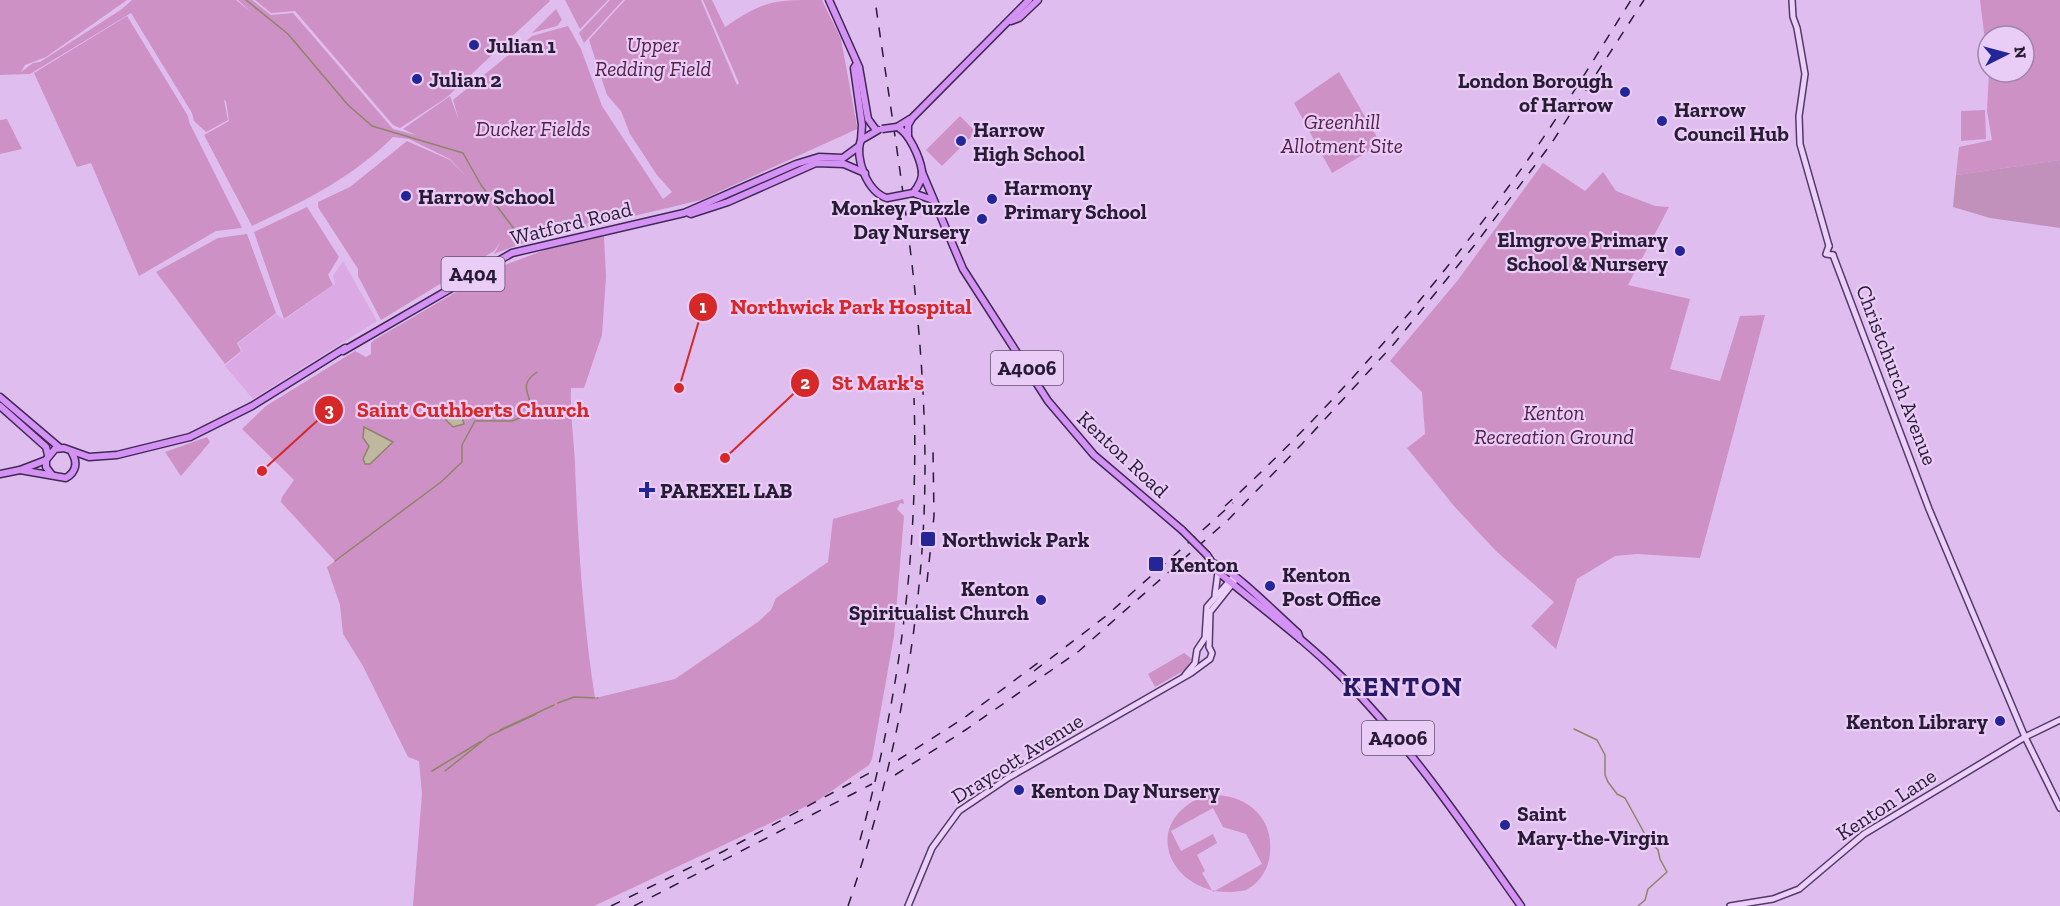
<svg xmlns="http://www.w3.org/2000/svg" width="2060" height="906" font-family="'Zilla Slab',serif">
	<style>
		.farmland { fill: #dbaae5 }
		.green { fill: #cd91c6; fill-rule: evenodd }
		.cemetery { fill: #c191bc }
		.water { fill: #c0b7a1; stroke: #8e8468; stroke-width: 1.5 }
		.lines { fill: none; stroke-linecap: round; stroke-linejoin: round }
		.stream { stroke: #8e8468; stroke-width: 1.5 }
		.secondary-casing { stroke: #513969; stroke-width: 8 }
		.primary-casing { stroke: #3e2a54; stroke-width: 9 }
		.secondary { stroke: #edd0fa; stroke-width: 5 }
		.primary { stroke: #d592f5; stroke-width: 6 }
		.rail { stroke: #281b36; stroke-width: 1.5; stroke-dasharray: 10 10; stroke-linecap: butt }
		.primary-bridge-casing { stroke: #3e2a54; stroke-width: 9; stroke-linecap: butt }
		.primary-bridge { stroke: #d592f5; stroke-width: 6 }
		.poi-dot { fill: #242698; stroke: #eacdf6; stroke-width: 2 }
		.labels { text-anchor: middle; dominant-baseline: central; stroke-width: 4.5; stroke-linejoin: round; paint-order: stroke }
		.shield { fill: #eacdf6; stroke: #625070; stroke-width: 1.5 }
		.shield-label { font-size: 20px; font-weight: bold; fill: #281b36 }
		.park-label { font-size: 21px; font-style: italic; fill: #532147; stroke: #eacdf6 }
		.poi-label { font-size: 21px; font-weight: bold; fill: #281b36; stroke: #eacdf6; text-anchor: start }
		.street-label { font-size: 21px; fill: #281b36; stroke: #eacdf6 }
		.district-label { font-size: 27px; font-weight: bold; letter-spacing: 1.5px; fill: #281964; stroke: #eacdf6 }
		.leader { fill: none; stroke: #d62828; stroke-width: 2 }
		.callout-dot { fill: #d62828; stroke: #eacdf6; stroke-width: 2 }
		.mark-label { font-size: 18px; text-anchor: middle; font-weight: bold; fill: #fff }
		.callout-label { font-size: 22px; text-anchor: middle; font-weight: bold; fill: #d62828; stroke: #eacdf6; stroke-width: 4.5; stroke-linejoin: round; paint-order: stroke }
	</style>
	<rect width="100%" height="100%" fill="#e0bdef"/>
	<!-- farmland -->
	<path class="farmland" d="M343 261 377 321 253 399 225 366 242 351 238 343 276 314 284 320 335 284 333 276Z"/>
	<!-- green -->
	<g class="green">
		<path d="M0 0H127L46 57 25 65 21 72 33 63 40 62 122 9 132 0H236L252 13 238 0H252L271 15 293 13 393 129 416 135 403 129 450 96 459 121 453 100 532 36 568 26 581 49 602 106 663 199 672 192 657 175 630 134 621 111 607 95 589 40 625 0H701L737 85 739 83 703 0H712L725 27C765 0 773 0 822 0L841 39 857 126V129L701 200 529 241 494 254 501 241 494 251 381 320 358 276V269L318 207V202L350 187 407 141 450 160 468 178 450 159 409 139 393 137C353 177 303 202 252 226L204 135 229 121 226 101 224 100 228 120 206 132 194 121 192 113 131 13 30 74 0 75Z"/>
		<path d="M255 0H549L550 1 446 98 400 128 393 125 295 11 271 13Z"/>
		<path d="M565 0H608L580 29Z"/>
		<path d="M610 0H623L584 43 579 33Z"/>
		<path d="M1980 0H2060V160L1956 175 1959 147 1992 140 1987 111 1989 72H2024V36H1988V65Z"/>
		<path d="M556 9 562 20 557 26 532 33Z"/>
		<path d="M127 16 188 116 189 122 242 228 216 231 139 276 91 163 77 167 34 73Z"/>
		<path d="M1339 72 1381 144 1332 173 1294 103Z"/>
		<path d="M1985 110 1986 139 1961 141V111Z"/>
		<path d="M960 116 976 132 942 166 926 150Z"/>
		<path d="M7 119 22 149 0 154V120Z"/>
		<path d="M1543 163 1585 191 1603 172 1616 191 1655 206 1669 207 1628 285 1690 299 1670 369 1720 381 1740 316 1765 315 1700 558 1637 554 1615 556 1577 579 1556 649 1531 626 1554 602 1496 551 1454 506 1407 448 1425 434 1422 392 1390 361 1458 280Z"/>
		<path d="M307 207 339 257 328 275 333 285 284 319 254 232Z"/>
		<path d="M247 234 276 313 237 343 241 351 225 364 156 272 218 238Z"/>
		<path d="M604 236 606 277 602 335 584 388H571C570 414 574 439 575 465 578 543 583 621 595 698L675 679 758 622 771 610 776 598 828 562 833 519 903 499 904 504 900 503 897 509 904 516 894 636 872 759 869 765 817 801 594 906H413L422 794 419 761 408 757 363 666 343 634 340 605 327 567 335 561 281 502 282 497 294 480 242 429 266 406 355 351 366 357 371 354V343L374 340 497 268 550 248Z"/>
		<path d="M207 437 210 442 181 476 165 452Z"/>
		<path d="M1184 653 1192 659 1185 670 1155 687 1148 674Z"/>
		<path d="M1206 795C1242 792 1274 814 1270 853 1269 868 1260 883 1246 890 1177 906 1131 825 1206 795ZM1213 808 1223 827 1246 834 1262 864 1213 892 1202 873 1205 871 1197 855 1217 843 1213 834 1181 851 1171 831Z"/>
	</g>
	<!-- cemetery -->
	<path class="cemetery" d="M2060 160V228L1990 218 1953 207 1956 175Z"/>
	<!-- water -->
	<g class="water">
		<path d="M442 403 447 404 452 411 462 416 464 424 453 427 439 413Z"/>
		<path d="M364 427 393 442 370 464H365L363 459 369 446 363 438Z"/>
	</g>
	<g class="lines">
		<!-- stream -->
		<g class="stream">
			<path d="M246 0 288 34 348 105 372 126 463 153 481 185 515 230 516 238"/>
			<path d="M335 561 441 482 462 462V445L475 421H512L532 413C531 393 517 386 537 372"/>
			<path d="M597 698H598"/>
			<path d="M558 703 574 697 595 698"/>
			<path d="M1574 729 1597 740 1605 755V775L1608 782 1617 794 1625 798 1647 838 1658 850 1660 859 1667 872 1648 889 1645 900 1638 906"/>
			<path d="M500 730 554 705"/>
			<path d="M432 771 480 742"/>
			<path d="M445 771 489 736 536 714"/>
		</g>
		<defs>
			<g id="secondary">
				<path d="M1792 0 1793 17 1797 28 1805 74 1799 116 1800 144 1829 246"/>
				<path d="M1829 246 1826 254 1833 255"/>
				<path d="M1833 255 1929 509 2025 737 2060 808"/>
				<path d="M1215 595 1218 572"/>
				<path d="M1185 675 1195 663 1197 650 1205 638 1207 607 1234 576"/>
				<path d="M908 906 932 848 959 811 1008 778 1191 673 1210 659 1212 653 1209 647 1210 612 1237 578"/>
				<path d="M1730 906 1773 899 1799 889 1864 834 2025 737 2060 720"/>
			</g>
			<g id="primary">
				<path d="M829 0 859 67 868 119 876 130"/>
				<path d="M1011 21 1019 18 1038 0"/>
				<path d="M856 65 854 68 862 125 861 140"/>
				<path d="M910 119 897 127C909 132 920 158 922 171 923 180 918 187 913 193L933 200"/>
				<path d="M878 130 861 140C854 157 867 192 887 198"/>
				<path d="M908 136V125L912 118 1029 0"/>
				<path d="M922 172 963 269 1048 401 1094 455 1182 530"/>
				<path d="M687 212 691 214 728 202 816 163 844 164 865 173"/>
				<path d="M343 351 512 253 684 213 796 164 819 157 843 158 858 147"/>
				<path d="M0 397 60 448"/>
				<path d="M0 406 46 447 48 455"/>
				<path d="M20 470 66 478C76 472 78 463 72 453"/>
				<path d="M0 474 20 470 46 460"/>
				<path d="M52 475 46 467V460L55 449 64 448 89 457 117 455 190 437 252 406 345 348"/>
				<path d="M1207 555 1218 572C1260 607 1304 639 1343 678 1412 748 1465 827 1521 906"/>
				<path d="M1215 564C1228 565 1284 621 1298 633L1300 639"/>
			</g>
		</defs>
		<!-- secondary casing -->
		<use href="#secondary" class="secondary-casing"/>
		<!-- primary casing -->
		<use href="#primary" class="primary-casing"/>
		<!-- secondary -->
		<use href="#secondary" class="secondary"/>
		<!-- primary -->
		<use href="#primary" class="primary"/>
		<!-- rail -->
		<g class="rail">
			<path d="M1225 506C1333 407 1437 287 1522 168 1561 114 1596 56 1631 0"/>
			<path d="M927 582 934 516 933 450"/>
			<path d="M1034 671 1106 616 1233 503"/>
			<path d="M898 760 964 718 1039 662"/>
			<path d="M895 775 967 729 1079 651 1229 519 1302 444 1393 345 1477 242 1551 144 1644 0"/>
			<path d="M860 840C900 696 919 547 914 398"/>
			<path d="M611 906 724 851 875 770"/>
			<path d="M634 906 872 784"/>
			<path d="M848 906C896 766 925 615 925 467 925 311 897 155 875 0"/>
		</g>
		<defs>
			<g id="primary-bridge">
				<path d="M882 129 897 127"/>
				<path d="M887 198 913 193"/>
				<path d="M1182 530 1207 555"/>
			</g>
		</defs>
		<!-- primary-bridge casing -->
		<use href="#primary-bridge" class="primary-bridge-casing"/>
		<!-- primary-bridge -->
		<use href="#primary-bridge" class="primary-bridge"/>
	</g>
	<!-- markers -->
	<g class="poi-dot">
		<circle cx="474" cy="45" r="6"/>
		<circle cx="417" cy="79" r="6"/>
		<circle cx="1625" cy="92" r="6"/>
		<circle cx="1662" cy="121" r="6"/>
		<circle cx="961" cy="141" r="6"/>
		<circle cx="406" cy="196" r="6"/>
		<circle cx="992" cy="199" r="6"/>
		<circle cx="982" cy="219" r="6"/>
		<circle cx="1680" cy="251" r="6"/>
		<path d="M644 481h6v6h6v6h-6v6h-6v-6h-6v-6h6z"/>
		<rect x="920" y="531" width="16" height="16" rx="3"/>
		<rect x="1148" y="556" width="16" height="16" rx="3"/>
		<circle cx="1270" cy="586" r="6"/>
		<circle cx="1041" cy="600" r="6"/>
		<circle cx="2000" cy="721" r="6"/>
		<circle cx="1019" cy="790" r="6"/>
		<circle cx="1505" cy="825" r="6"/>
	</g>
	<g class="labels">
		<!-- shield labels -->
		<g class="shield">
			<rect x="441.5" y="257" width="63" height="34" rx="4.5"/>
			<rect x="991" y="351" width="72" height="34" rx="4.5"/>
			<rect x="1362" y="721" width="72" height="34" rx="4.5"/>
		</g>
		<g class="shield-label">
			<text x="473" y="274">A404</text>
			<text x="1027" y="368">A4006</text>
			<text x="1398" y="738">A4006</text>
		</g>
		<!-- park labels -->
		<g class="park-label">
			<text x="653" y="44">Upper<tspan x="653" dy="24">Redding Field</tspan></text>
			<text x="1342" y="121">Greenhill<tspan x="1342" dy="24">Allotment Site</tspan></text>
			<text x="533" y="128">Ducker Fields</text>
			<text x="1554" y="412">Kenton<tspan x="1554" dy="24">Recreation Ground</tspan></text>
		</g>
		<!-- poi labels -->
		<g class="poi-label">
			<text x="486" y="45">Julian 1</text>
			<text x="429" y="79">Julian 2</text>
			<text x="1613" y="80" text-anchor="end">London Borough<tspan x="1613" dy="24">of Harrow</tspan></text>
			<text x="1674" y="109">Harrow<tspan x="1674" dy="24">Council Hub</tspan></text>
			<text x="973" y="129">Harrow<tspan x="973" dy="24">High School</tspan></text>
			<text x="1004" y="187">Harmony<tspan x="1004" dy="24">Primary School</tspan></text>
			<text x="418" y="196">Harrow School</text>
			<text x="970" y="207" text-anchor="end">Monkey Puzzle<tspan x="970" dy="24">Day Nursery</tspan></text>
			<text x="1668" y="239" text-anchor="end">Elmgrove Primary<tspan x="1668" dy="24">School &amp; Nursery</tspan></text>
			<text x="660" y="490">PAREXEL LAB</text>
			<text x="942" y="539">Northwick Park</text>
			<text x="1170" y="564">Kenton</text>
			<text x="1282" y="574">Kenton<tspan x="1282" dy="24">Post Office</tspan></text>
			<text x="1029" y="588" text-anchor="end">Kenton<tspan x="1029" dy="24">Spiritualist Church</tspan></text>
			<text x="1988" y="721" text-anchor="end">Kenton Library</text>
			<text x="1031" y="790">Kenton Day Nursery</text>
			<text x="1517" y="813">Saint<tspan x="1517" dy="24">Mary-the-Virgin</tspan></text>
		</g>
		<!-- street labels -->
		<g class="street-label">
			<text transform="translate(571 223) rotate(-14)">Watford Road</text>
			<text transform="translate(1897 375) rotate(69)">Christchurch Avenue</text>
			<text transform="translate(1123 454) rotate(43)">Kenton Road</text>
			<text transform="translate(1017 758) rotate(-32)">Draycott Avenue</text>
			<text transform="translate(1886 804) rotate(-33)">Kenton Lane</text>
		</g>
		<!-- district labels -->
		<g class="district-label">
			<text x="1403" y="687">KENTON</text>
		</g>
	</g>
	<!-- callouts -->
	<path class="leader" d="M679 388L703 307M725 458L805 383M262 471L329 410"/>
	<g class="callout-dot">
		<circle cx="679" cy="388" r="6"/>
		<circle cx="725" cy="458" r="6"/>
		<circle cx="262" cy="471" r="6"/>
		<circle cx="703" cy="307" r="15"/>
		<circle cx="805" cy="383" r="15"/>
		<circle cx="329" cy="410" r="15"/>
	</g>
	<g class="mark-label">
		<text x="703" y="313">1</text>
		<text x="805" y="389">2</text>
		<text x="329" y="416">3</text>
	</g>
	<g class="callout-label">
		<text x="851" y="314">Northwick Park Hospital</text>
		<text x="878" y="390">St Mark's</text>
		<text x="473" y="417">Saint Cuthberts Church</text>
	</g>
	<!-- north arrow -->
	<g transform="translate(2006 54) rotate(84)"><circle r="28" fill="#eacdf6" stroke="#9c86a9" stroke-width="1.5"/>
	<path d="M0-4.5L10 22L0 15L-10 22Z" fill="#242698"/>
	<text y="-9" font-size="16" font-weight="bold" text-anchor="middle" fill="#281b36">N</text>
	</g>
</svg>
